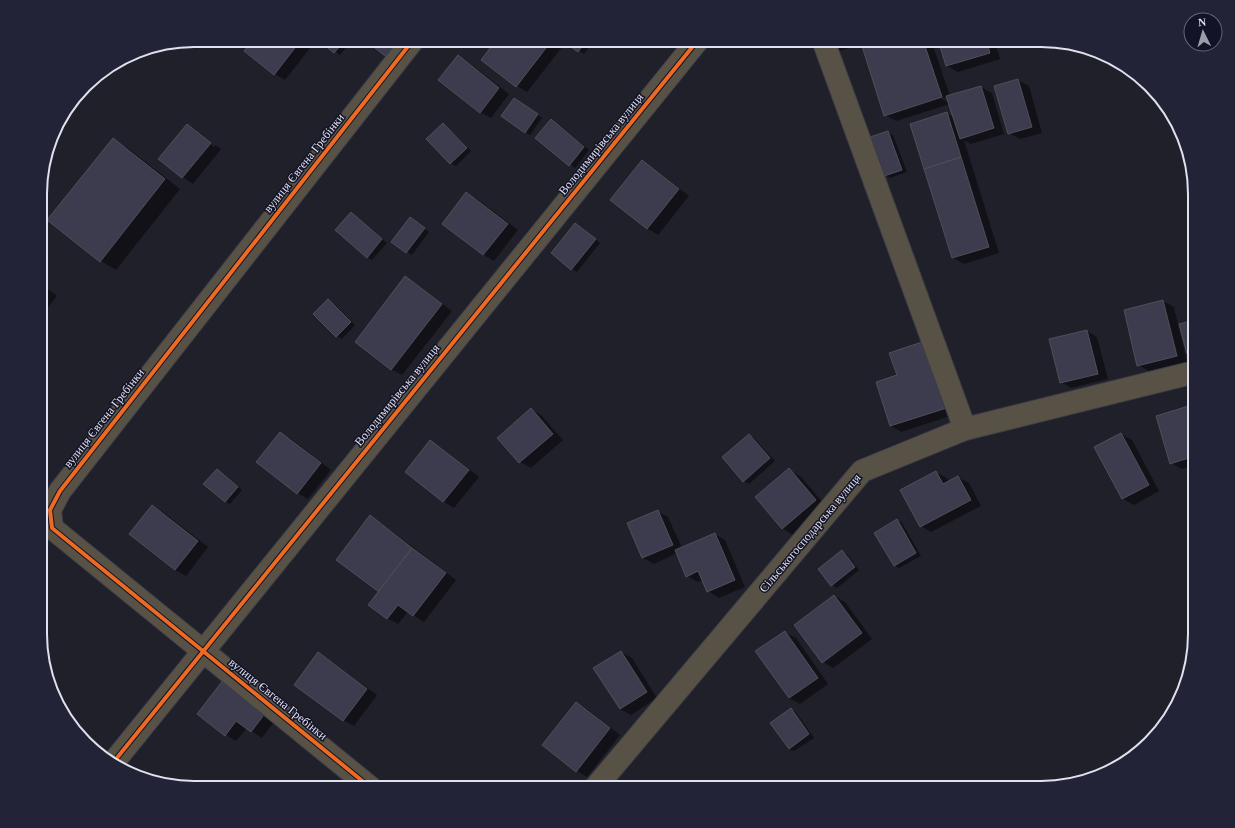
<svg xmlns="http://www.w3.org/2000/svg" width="1235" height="828" font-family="Georgia,serif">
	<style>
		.shadow { fill: #0007; fill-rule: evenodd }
		.building { fill: #3d3c4e; stroke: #4f4f59 }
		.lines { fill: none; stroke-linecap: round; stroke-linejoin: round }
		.street-casing { stroke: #3c3c46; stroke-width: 24 }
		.street { stroke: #585246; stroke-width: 22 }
		.cycleway-casing { stroke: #121326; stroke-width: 6 }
		.cycleway { stroke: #ed6a23; stroke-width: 4 }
		.labels { text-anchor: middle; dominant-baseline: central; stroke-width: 3; stroke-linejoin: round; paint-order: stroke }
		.street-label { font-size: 12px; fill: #e0e1ef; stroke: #121326 }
		.rim { fill: none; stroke: #e0e1ef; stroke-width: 2 }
	</style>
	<rect width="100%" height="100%" fill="#20202b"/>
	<!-- shadow -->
	<g class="shadow">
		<path d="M254 40H302L311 47 285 80 275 74Z"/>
		<path d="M320 40H352L340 55Z"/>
		<path d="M553 40H594L584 54 566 42 527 92 517 86Z"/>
		<path d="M832 40H875V42L882 40H931L950 96 981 87 992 93 1004 134 971 144 964 140 999 253 964 264 953 258 912 124 947 114 954 117 950 104 896 121 885 115 870 42 839 51 834 48ZM938 94 948 100V102L937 96Z"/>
		<path d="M939 40H994L1000 59 958 72 947 66Z"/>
		<path d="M458 57 469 63 509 94 491 118 480 112Z"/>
		<path d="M1018 80 1029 86 1042 133 1020 139 1009 133Z"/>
		<path d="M520 102 542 118 530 135 525 132Z"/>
		<path d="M556 124 589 150 575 168 537 138Z"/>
		<path d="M187 125 196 130V132L214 147 215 145 221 149 193 184 183 177 160 159Z"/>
		<path d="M443 125 448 128 471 151 456 166 451 163Z"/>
		<path d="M887 132 893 135 907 172 890 178 885 175Z"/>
		<path d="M113 140 128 148 180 189 116 270 101 261Z"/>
		<path d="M643 162 653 168 689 196 658 235 647 228Z"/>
		<path d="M467 193 477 199 518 230 494 261 484 255 443 224Z"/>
		<path d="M351 214 387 243 372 260 367 257Z"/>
		<path d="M416 222 429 232 412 255 393 242Z"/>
		<path d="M581 227 600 243 577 272 572 269Z"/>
		<path d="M405 278 416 284 452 311 402 375 391 369Z"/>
		<path d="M41 284 57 296 41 316Z"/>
		<path d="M328 301 334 304 355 325 342 339 337 336Z"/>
		<path d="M1163 301 1174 307 1187 362 1149 371 1138 365Z"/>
		<path d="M1195 321V356L1193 357 1188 354Z"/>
		<path d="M1087 331 1097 337 1108 379 1071 388 1061 382Z"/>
		<path d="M922 343 963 412 901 432 891 426 877 382 898 376Z"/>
		<path d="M1195 406V465L1182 469 1171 463Z"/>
		<path d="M531 409 541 415 563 440 531 468 520 462Z"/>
		<path d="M280 433 291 439 331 470 308 499 297 493Z"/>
		<path d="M1121 434 1132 440 1159 491 1134 505 1123 499 1096 448Z"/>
		<path d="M749 435 754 438 775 461 749 484 744 481Z"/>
		<path d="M430 441 441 448 479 477 454 508 444 502 406 472Z"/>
		<path d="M217 470 242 490 230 504 225 501Z"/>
		<path d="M789 470 800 476 826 506 793 535 782 528Z"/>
		<path d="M936 472 947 478 949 482 958 477 969 483 981 506 931 532 921 526Z"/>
		<path d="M152 506 163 512 208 547 186 576 175 570 130 534Z"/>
		<path d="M657 511 668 517 682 548 715 534 725 540 745 587 719 598 708 591 703 580 698 582 687 576 677 553 654 564 643 558Z"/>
		<path d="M370 517 381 523 456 580 424 622 408 612 398 624 387 618 380 592Z"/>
		<path d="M897 520 902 523 921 556 899 568 894 565Z"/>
		<path d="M842 551 847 554 859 570 837 588 832 585Z"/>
		<path d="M834 596 845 602 872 639 833 668 823 662Z"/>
		<path d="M785 632 796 638 828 684 800 704 789 698Z"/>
		<path d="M621 652 632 658 657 698 631 715 620 709Z"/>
		<path d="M319 653 329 660 377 695 354 726 343 720Z"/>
		<path d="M235 686 277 718 262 738 247 728 236 741 226 735 199 714Z"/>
		<path d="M576 703 587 709 620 735 587 777 577 771Z"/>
		<path d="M791 709 796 712 814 738 794 751 789 749Z"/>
	</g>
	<!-- building -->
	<g class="building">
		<path d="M253 40H301L274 75 244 51Z"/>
		<path d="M318 40H345L334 53Z"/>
		<path d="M374 40H406L390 60 370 44Z"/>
		<path d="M496 40H552L516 87 481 60Z"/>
		<path d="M562 40H587L578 52Z"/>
		<path d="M831 40H863L833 49Z"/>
		<path d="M879 40H923L942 97 884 116 862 46Z"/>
		<path d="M938 40H986L990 53 946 66Z"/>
		<path d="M458 55 499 88 480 113 438 80Z"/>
		<path d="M1018 79 1032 127 1008 134 994 86Z"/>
		<path d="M981 86 994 128 960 139 946 96Z"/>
		<path d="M514 98 538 114 525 133 501 116Z"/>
		<path d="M947 112 961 157 924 169 910 124Z"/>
		<path d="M551 119 584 147 569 166 535 138Z"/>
		<path d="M443 123 467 148 450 164 426 139Z"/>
		<path d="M187 124 211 143 182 178 158 159Z"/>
		<path d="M888 131 902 170 884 176 870 137Z"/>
		<path d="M113 138 165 179 100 262 47 220Z"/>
		<path d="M961 157 989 247 952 258 924 169Z"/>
		<path d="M642 160 679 189 647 229 610 200Z"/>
		<path d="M466 192 508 224 483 255 442 224Z"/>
		<path d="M351 212 382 239 367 258 335 230Z"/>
		<path d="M410 217 425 228 406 253 391 242Z"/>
		<path d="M575 223 596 239 571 270 551 253Z"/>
		<path d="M405 276 442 304 391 370 355 342Z"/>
		<path d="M328 299 351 322 336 337 313 314Z"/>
		<path d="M1163 300 1177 356 1137 366 1124 310Z"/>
		<path d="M1195 320V353L1187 354 1179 324Z"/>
		<path d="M1087 330 1098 374 1060 383 1049 339Z"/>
		<path d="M922 342 929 365 939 362 953 406 890 426 876 382 897 375 889 353Z"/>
		<path d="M1195 404V456L1170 464 1156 416Z"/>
		<path d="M531 408 553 434 519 463 497 438Z"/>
		<path d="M280 432 321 463 297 494 256 462Z"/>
		<path d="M1121 433 1149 485 1122 499 1094 447Z"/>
		<path d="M749 434 770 458 743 482 722 457Z"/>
		<path d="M430 440 469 470 443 502 405 472Z"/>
		<path d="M789 468 816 500 782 529 755 497Z"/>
		<path d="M217 469 238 487 225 502 203 484Z"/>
		<path d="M936 471 943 484 958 476 971 500 920 527 900 490Z"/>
		<path d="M152 505 198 541 175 570 129 534Z"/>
		<path d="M658 510 673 545 642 558 627 523Z"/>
		<path d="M370 515 412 548 379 592 336 560Z"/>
		<path d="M897 519 916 553 894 566 874 533Z"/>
		<path d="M715 533 735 580 707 592 698 571 686 577 675 550Z"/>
		<path d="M412 548 446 573 413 616 398 605 387 619 368 605Z"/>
		<path d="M842 550 855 567 831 586 818 569Z"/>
		<path d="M834 595 862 633 822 663 794 625Z"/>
		<path d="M785 631 818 678 789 698 755 651Z"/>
		<path d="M621 651 647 692 620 709 593 668Z"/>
		<path d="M318 652 367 689 343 721 294 685Z"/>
		<path d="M224 679 267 711 251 732 236 721 225 736 197 714Z"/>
		<path d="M576 702 610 728 576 772 542 745Z"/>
		<path d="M791 708 809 734 789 749 770 723Z"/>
	</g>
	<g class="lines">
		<defs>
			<g id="street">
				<path d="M823 40 965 429"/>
				<path d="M112 764 698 40"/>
				<path d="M371 788 52 528 50 510 60 491 413 40"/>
				<path d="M595 788 862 471 965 429 1195 372"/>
			</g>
		</defs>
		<!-- street casing -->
		<use href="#street" class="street-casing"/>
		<!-- street -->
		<use href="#street" class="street"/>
		<defs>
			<g id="cycleway">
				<path d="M112 764 698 40"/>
				<path d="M371 788 52 528 50 510 60 491 413 40"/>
			</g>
		</defs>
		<!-- cycleway casing -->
		<use href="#cycleway" class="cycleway-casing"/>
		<!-- cycleway -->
		<use href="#cycleway" class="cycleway"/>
	</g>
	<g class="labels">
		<!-- street labels -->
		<g class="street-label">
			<text transform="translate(601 144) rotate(-51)">Володимирівська вулиця</text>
			<text transform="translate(304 163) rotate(-52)">вулиця Євгена Гребінки</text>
			<text transform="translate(397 395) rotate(-51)">Володимирівська вулиця</text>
			<text transform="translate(104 418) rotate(-52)">вулиця Євгена Гребінки</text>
			<text transform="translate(810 533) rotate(-50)">Сільськогосподарська вулиця</text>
			<text transform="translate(278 699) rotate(39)">вулиця Євгена Гребінки</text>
		</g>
	</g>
	<!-- crop -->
	<path d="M0 0H1235V828H0ZM194 47H1041A147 147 0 0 1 1188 194V634A147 147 0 0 1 1041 781H194A147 147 0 0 1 47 634V194A147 147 0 0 1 194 47Z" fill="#222336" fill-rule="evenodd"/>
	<path class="rim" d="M194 47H1041A147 147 0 0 1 1188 194V634A147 147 0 0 1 1041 781H194A147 147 0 0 1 47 634V194A147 147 0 0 1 194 47Z"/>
	<!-- north arrow -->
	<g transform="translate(1203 32) rotate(355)"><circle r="19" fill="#121326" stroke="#646576"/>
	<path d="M0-3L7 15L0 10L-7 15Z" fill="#9d9daa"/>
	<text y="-6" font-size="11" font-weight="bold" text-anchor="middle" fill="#e0e1ef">N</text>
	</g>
</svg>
